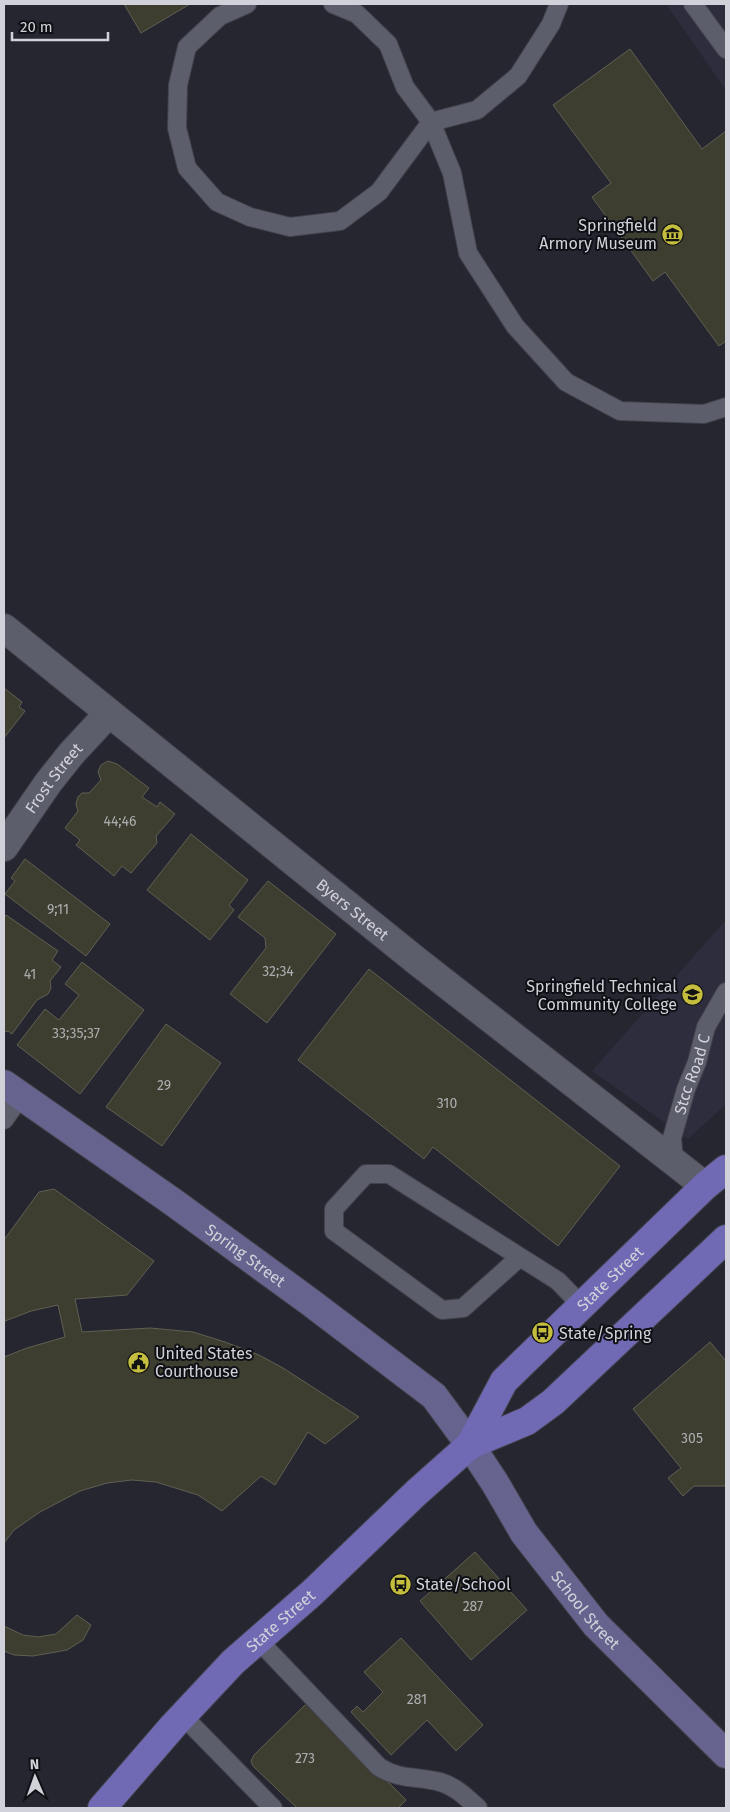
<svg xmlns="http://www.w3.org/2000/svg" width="730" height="1812" font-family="'Fira Sans',sans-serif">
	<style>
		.built { fill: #2d2d3e }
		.building { fill: #3d3d30; stroke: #606052 }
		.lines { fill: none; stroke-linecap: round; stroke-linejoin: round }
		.lane-casing { stroke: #41424b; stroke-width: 20 }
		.street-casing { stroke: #41424b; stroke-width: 30 }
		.secondary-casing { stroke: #41424b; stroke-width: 30 }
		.primary-casing { stroke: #41424b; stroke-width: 30 }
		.lane { stroke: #5d5e6b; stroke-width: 18 }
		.street { stroke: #5d5e6b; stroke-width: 28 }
		.secondary { stroke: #66648f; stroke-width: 28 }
		.primary { stroke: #7069b4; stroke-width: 28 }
		.labels { text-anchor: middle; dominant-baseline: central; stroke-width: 4; stroke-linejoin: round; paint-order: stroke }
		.number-label { font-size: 14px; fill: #acadaf }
		.poi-label { font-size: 16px; fill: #d1d2d9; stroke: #0f1015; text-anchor: start }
		.street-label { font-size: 16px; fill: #d1d2d9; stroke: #0f1015 }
	</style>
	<rect width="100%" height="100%" fill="#262631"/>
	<!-- built -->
	<g class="built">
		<path d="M666 4H726V90Z"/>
		<path d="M726 920V1104L688 1139 592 1071Z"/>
	</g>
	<!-- building -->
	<g class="building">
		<path d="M124 4H190L141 33Z"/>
		<path d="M630 49 702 149 726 131V341L719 346 665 272 653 281 592 197 611 183 553 105Z"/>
		<path d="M4 688 22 702 19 707 25 711 4 738Z"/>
		<path d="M108 761 117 764 149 788 142 797 157 807 160 802 175 814 156 836 157 843 131 873 122 866 114 876 76 845 80 840 65 828 78 811 76 804 78 797 82 793H89L101 780 98 772 101 765Z"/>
		<path d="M191 834 248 880 229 905 234 910 210 940 147 890Z"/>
		<path d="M25 859 110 924 86 956 5 894 15 881 11 878Z"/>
		<path d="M268 881 336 934 267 1023 230 994 266 948 265 938 238 917Z"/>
		<path d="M6 915 58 951 52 960 61 967 50 981 51 988 48 994 37 1000 12 1034 8 1031 4 1032V917Z"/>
		<path d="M82 962 144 1010 80 1094 17 1045 45 1009 59 1020 79 995 65 984Z"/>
		<path d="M369 969 620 1166 558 1246 433 1147 424 1159 298 1060Z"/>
		<path d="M166 1024 221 1063 162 1146 106 1107Z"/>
		<path d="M54 1189 154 1261 127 1295 75 1299 82 1332 150 1328 193 1332 225 1342 259 1355 283 1368 359 1417 325 1444 308 1432 275 1485 261 1476 222 1511 198 1495 156 1482 132 1480 107 1483 80 1491 40 1512 14 1530 4 1543V1357L27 1348 65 1337 58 1305 31 1311 5 1321 4 1320V1240L39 1192Z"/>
		<path d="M710 1342 726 1361V1486H694L683 1496 668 1478 681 1468 633 1409Z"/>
		<path d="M475 1552 527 1610 471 1660 420 1601Z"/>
		<path d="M77 1615 91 1625 83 1640 67 1650 33 1656 14 1655 4 1651V1626L23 1635 38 1637 56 1634Z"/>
		<path d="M401 1638 483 1725 456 1751 427 1720 391 1755 351 1712 357 1706 363 1712 383 1692 364 1672Z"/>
		<path d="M307 1704 359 1760 369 1763 406 1800 398 1808H297L253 1766 251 1761 254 1755 304 1706Z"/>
	</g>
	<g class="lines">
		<defs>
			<g id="lane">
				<path d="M247 4 220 16 187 47 178 85 177 128 187 168 217 202 250 217 290 227 340 221 379 192 431 122 477 110 518 76 551 24 559 4"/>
				<path d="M333 4 357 14 388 44 405 87 431 122 452 173 468 253 515 326 566 382 620 411 704 414 726 407"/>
				<path d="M693 4 726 49"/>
				<path d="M4 1120 21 1096"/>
				<path id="s1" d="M674 1161 672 1138 686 1089 697 1062 706 1027 726 992"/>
				<path d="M520 1257 463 1308 442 1310 334 1231V1209L366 1174H389L558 1281 582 1306"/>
				<path d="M258 1640 379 1767C399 1780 418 1776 440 1782 455 1786 467 1798 478 1808"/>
				<path d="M183 1716 273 1808"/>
			</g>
			<g id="street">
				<path id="s2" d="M4 628 418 962 705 1186"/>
				<path id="s3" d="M4 847 48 783 71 754 109 713"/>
			</g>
			<g id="secondary">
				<path id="s4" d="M4 1084 173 1202 310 1302 434 1396 470 1445 495 1483 524 1533 596 1625 726 1754"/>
			</g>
			<g id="primary">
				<path id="s5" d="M470 1445 504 1381 705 1186 726 1169"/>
				<path id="s6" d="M102 1808 173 1726 233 1662 313 1592 416 1493 470 1445 527 1421 553 1402 726 1239"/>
			</g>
		</defs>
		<!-- lane casing -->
		<use href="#lane" class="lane-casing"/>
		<!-- street casing -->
		<use href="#street" class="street-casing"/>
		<!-- secondary casing -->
		<use href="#secondary" class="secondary-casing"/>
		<!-- primary casing -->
		<use href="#primary" class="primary-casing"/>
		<!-- lane -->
		<use href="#lane" class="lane"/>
		<!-- street -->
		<use href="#street" class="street"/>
		<!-- secondary -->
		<use href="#secondary" class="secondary"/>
		<!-- primary -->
		<use href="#primary" class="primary"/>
	</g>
	<!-- icons -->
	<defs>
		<symbol id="museum-disc" viewBox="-11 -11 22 22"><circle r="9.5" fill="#c4bd3e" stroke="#0f1015"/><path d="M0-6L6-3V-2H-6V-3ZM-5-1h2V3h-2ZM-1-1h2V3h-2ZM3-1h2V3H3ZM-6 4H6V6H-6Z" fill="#111"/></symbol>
		<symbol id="university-disc" viewBox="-11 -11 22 22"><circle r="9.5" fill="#c4bd3e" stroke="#0f1015"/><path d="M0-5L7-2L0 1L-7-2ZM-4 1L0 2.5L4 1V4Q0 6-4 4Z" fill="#111"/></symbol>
		<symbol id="bus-disc" viewBox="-11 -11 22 22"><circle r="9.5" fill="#c4bd3e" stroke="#0f1015"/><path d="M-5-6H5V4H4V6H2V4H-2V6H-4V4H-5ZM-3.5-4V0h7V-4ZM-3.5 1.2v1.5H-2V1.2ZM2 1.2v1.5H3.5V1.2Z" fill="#111"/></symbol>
		<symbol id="civic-disc" viewBox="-11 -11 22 22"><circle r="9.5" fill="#c4bd3e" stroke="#0f1015"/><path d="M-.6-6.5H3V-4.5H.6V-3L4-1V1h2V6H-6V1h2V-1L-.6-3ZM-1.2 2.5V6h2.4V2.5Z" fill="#111"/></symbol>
	</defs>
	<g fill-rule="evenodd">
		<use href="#museum-disc" x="660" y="222" width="25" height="25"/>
		<use href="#university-disc" x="680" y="982" width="25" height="25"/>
		<use href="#bus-disc" x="530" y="1320" width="25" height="25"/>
		<use href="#civic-disc" x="126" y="1350" width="25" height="25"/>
		<use href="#bus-disc" x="388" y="1572" width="25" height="25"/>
	</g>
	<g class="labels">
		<!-- number labels -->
		<g class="number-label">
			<text x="120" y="821">44;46</text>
			<text x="58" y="909">9;11</text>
			<text x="278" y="971">32;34</text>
			<text x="30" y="974">41</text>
			<text x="76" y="1033">33;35;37</text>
			<text x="164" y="1085">29</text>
			<text x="447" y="1103">310</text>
			<text x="692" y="1438">305</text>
			<text x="473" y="1606">287</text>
			<text x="417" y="1699">281</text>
			<text x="305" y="1758">273</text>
		</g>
		<!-- poi labels -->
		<g class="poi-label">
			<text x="657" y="225" text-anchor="end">Springfield<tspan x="657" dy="18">Armory Museum</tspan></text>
			<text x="677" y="986" text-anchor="end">Springfield Technical<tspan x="677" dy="18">Community College</tspan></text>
			<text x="559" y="1333">State/Spring</text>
			<text x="155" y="1353">United States<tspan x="155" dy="18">Courthouse</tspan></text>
			<text x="416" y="1584">State/School</text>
		</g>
		<!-- street labels -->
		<g class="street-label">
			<text stroke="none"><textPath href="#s3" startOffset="85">Frost Street</textPath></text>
			<text stroke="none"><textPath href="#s2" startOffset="448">Byers Street</textPath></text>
			<text stroke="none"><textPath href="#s1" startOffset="90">Stcc Road C</textPath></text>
			<text stroke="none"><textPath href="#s4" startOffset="296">Spring Street</textPath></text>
			<text stroke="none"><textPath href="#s5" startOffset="220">State Street</textPath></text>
			<text stroke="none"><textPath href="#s4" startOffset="794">School Street</textPath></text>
			<text stroke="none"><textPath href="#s6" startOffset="259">State Street</textPath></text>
		</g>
	</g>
	<!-- border -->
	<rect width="730" height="1812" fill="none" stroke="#d1d2d9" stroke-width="10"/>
	<!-- north arrow -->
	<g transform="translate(35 1777) rotate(358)" stroke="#0f1015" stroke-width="4" paint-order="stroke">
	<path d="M0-4L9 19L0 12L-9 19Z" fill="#d1d2d9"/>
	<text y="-8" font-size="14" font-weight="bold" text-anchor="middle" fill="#d1d2d9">N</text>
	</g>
	<!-- scale -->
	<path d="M12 32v8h96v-8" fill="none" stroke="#d1d2d9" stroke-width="2.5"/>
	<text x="20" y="32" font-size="15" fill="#d1d2d9" stroke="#0f1015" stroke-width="4" paint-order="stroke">20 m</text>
</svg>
